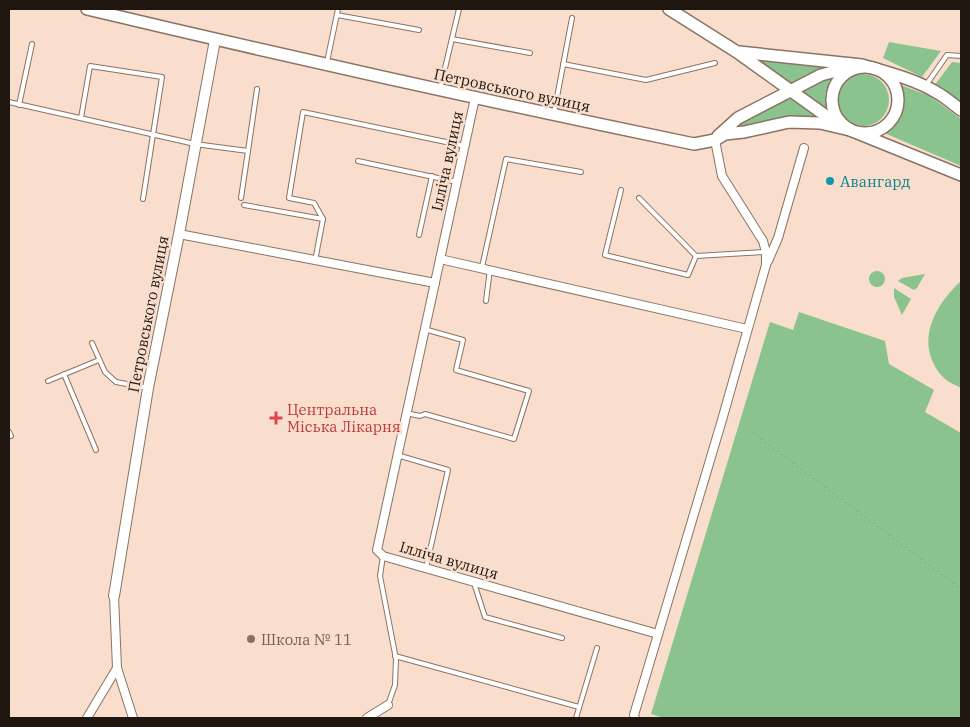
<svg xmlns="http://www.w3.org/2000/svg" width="970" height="727" font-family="'IBM Plex Serif',serif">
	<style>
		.green { fill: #8bc38f }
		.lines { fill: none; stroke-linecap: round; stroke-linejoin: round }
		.service-casing { stroke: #8a7364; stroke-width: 6 }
		.minor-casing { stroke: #8a7364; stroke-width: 10 }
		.tertiary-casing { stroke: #8a7364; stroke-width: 12 }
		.secondary-casing { stroke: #8a7364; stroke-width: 14 }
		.path { stroke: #8d7b70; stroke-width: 1; stroke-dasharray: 1 4; stroke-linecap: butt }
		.service { stroke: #fff; stroke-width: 4 }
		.minor { stroke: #fff; stroke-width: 8 }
		.tertiary { stroke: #fff; stroke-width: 10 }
		.secondary { stroke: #fff; stroke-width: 11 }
		.culture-dot { fill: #0f9aa8; stroke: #f9decd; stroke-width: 2 }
		.health-dot { fill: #e0444e; stroke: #f9decd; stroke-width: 2 }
		.education-dot { fill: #8d6e63; stroke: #f9decd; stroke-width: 2 }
		.labels { text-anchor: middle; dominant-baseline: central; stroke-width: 5; stroke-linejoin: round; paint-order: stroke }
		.street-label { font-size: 15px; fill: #1f1610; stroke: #f9decd }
		.culture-label { font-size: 15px; fill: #0d838f; stroke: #f9decd; text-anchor: start }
		.health-label { font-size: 15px; fill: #be3a42; stroke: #f9decd; text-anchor: start }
		.education-label { font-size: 15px; fill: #785e54; stroke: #f9decd; text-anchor: start }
	</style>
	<rect width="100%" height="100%" fill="#f9decd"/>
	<!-- green -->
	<g class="green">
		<path d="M889 42 941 51 922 77 883 58Z"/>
		<path d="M754 58 833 67 794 86Z"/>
		<path d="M952 62 961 63V104L934 86Z"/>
		<circle cx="863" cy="100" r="26"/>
		<path d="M832 77 825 94 827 110 801 91 816 82Z"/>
		<path d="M898 84 930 96 961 119V166L882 132C898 122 907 102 898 84Z"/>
		<path d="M793 96 828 121 794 117 740 128 722 130Z"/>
		<circle cx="877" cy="279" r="8"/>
		<path d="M925 274 917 288 914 290 898 281 902 278Z"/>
		<path d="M961 281V388C955 385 946 381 942 376 914 343 934 306 961 281Z"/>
		<path d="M894 288 911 299 902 315 894 297Z"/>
		<path d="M799 312 885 341 889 364 934 390 925 412 961 433V718H664L651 714 770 322 793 330Z"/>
	</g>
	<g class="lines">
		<defs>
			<g id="service">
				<path d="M337 15 419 30"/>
				<path d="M452 39 530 53"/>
				<path d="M327 62 338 9"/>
				<path d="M563 64 646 80 715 63"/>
				<path d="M926 85 947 55 961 56"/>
				<path d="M440 89 459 9"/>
				<path d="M9 102 195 144 248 151 241 198"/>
				<path d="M19 105 32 44"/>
				<path d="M554 113 572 18"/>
				<path d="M81 118 90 66 162 77 143 199"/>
				<path d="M248 151 257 89"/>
				<path d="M358 161 457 182"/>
				<path d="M621 190 605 255 688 275 696 256 766 252"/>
				<path d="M639 198 696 256"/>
				<path d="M244 205 323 219 315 261"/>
				<path d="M323 219 314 203 289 198 303 112 465 146"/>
				<path d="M419 235 432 176"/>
				<path d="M482 267 506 159 581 172"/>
				<path d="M486 301 490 269"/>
				<path d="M92 343 105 372 116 382 148 388"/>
				<path d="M64 374 96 450"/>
				<path d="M48 381 99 360"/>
				<path d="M406 413 420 416 425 414 514 439 529 391 456 370 463 340 424 329"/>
				<path d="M9 432 11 436"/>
				<path d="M397 455 448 470 426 568"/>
				<path d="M383 556 380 576 396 659 395 685 388 705"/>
				<path d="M474 583 485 617 562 638"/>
				<path d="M395 656 579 707"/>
				<path d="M576 718 597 648"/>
			</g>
			<g id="minor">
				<path d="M475 98 377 550 383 556 658 634"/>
				<path d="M179 234 435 283"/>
				<path d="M440 259 747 329"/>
				<path d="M768 261 778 238 804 148"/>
				<path d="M114 596 117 668 133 718"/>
				<path d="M87 718 117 668"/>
				<path d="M367 718 388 705"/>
				<path d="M635 718 634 715 722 420 766 265V252L763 241 722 176 715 140"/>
			</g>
			<path id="tertiary" d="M114 596 148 388 179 234 215 40"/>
			<g id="secondary">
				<path d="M87 9C289 57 491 102 694 144L715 140 725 134 744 132 789 122 820 123 850 130"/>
				<path d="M669 9 737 52 840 126 961 175"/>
				<path d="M739 52 862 65C886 72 914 79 936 92 945 97 953 104 961 110"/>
				<circle cx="865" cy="100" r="33"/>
				<path d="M718 136 738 118 821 75 851 67"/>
			</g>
		</defs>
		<!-- service casing -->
		<use href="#service" class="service-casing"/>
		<!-- minor casing -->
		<use href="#minor" class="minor-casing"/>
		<!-- tertiary casing -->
		<use href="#tertiary" class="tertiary-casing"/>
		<!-- secondary casing -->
		<use href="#secondary" class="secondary-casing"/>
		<!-- path -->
		<path class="path" d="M753 433 961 589"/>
		<!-- service -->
		<use href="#service" class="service"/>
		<!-- minor -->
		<use href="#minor" class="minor"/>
		<!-- tertiary -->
		<use href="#tertiary" class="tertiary"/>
		<!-- secondary -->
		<use href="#secondary" class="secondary"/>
	</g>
	<!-- markers -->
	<circle class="culture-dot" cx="830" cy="181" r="5"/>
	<path class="health-dot" d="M273.5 410.5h5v5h5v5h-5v5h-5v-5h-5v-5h5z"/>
	<circle class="education-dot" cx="251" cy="639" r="5"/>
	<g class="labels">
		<!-- street labels -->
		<g class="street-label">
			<text transform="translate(512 90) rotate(12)">Петровського вулиця</text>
			<text transform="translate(447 161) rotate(-78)">Ілліча вулиця</text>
			<text transform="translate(148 314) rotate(-79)">Петровського вулиця</text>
			<text transform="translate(449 560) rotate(16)">Ілліча вулиця</text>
		</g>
		<!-- culture labels -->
		<g class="culture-label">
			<text x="840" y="181">Авангард</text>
		</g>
		<!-- health labels -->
		<g class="health-label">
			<text x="287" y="409">Центральна<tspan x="287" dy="17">Міська Лікарня</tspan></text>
		</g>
		<!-- education labels -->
		<g class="education-label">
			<text x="261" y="639">Школа № 11</text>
		</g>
	</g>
	<!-- border -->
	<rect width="970" height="727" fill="none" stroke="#1f1610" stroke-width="20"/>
</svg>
